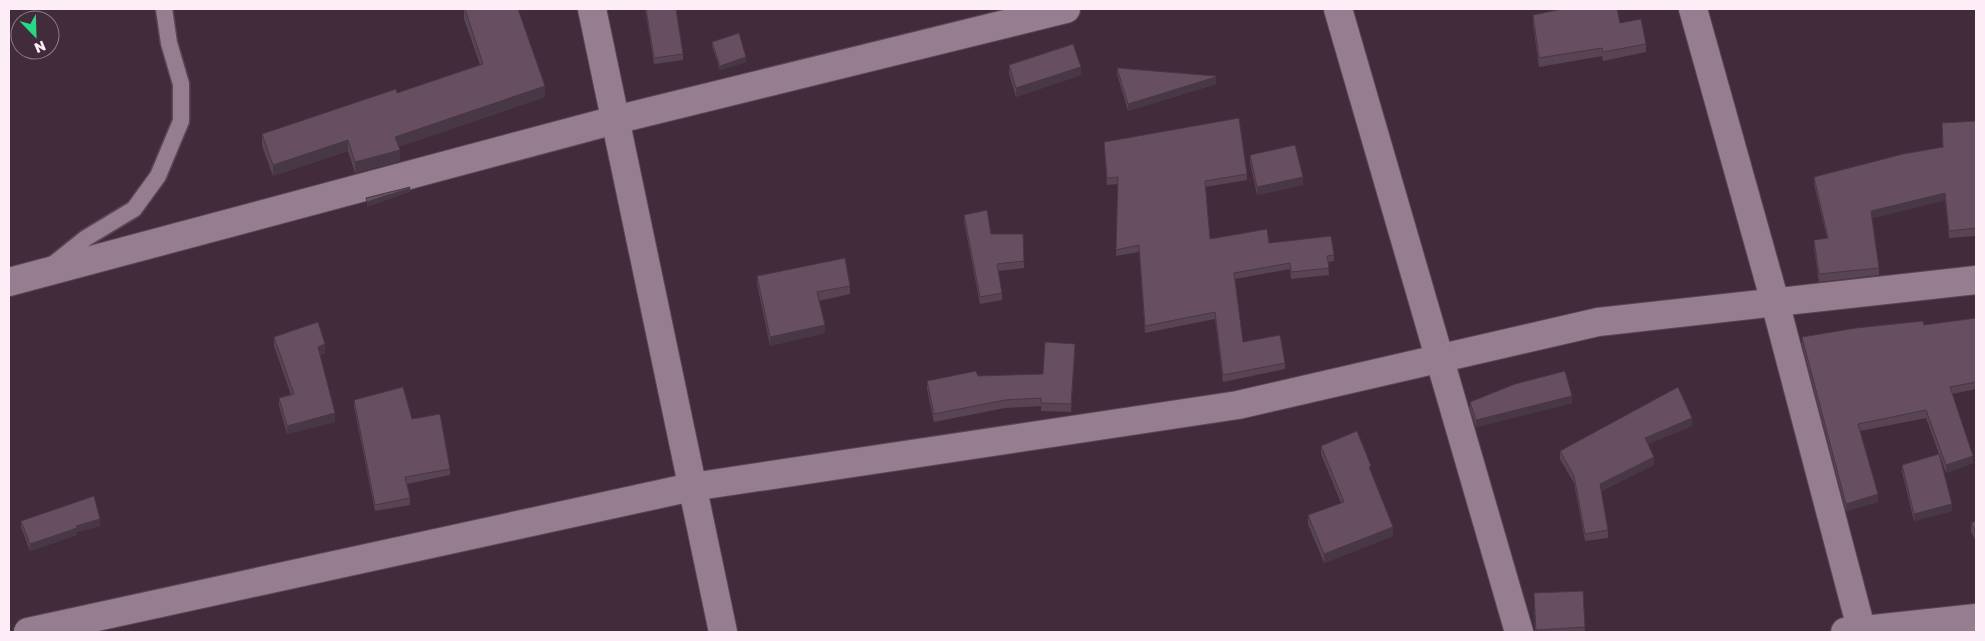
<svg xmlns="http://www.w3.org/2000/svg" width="1985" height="641" font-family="'Golos Text',sans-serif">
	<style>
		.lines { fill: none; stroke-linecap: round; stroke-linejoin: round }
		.service-casing { stroke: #5b4856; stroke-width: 19 }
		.minor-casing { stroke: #5b4856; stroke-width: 30 }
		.tertiary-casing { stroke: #5b4856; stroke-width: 30 }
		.service { stroke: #977d90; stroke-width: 16 }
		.minor { stroke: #977d90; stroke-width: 28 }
		.tertiary { stroke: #977d90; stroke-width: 28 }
		.wall { fill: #594453 }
		.shaded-wall { fill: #483744 }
		.building { fill: #674f61; stroke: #483744 }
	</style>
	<rect width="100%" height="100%" fill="#422c3c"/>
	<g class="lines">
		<defs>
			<path id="service" d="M51 266 86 238 134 209 158 176 181 121V84L169 43 164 9"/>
			<g id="minor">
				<path d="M592 9 723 632"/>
				<path d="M1693 9 1775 302 1862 632"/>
				<path d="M9 282 615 120 1066 9"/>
				<path d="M28 632 692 487 1238 405 1598 322 1976 280"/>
				<path d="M1845 632 1976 618"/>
			</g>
			<path id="tertiary" d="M1338 9 1519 632"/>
		</defs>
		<!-- service casing -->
		<use href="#service" class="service-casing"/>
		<!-- minor casing -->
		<use href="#minor" class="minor-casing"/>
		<!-- tertiary casing -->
		<use href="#tertiary" class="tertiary-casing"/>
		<!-- service -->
		<use href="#service" class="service"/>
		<!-- minor -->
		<use href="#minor" class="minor"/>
		<!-- tertiary -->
		<use href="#tertiary" class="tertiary"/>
	</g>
	<!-- wall -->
	<g class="wall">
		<path d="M464 9H518L545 97 398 147 400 161 355 173 348 151 273 176 262 146V134L397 93 480 65 464 19Z"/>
		<path d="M645 9H676L683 54V60L654 64Z"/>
		<path d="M1533 15 1620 23 1646 44V52L1603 61 1602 56 1539 67 1533 24Z"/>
		<path d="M712 42 746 62 720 70 712 46Z"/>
		<path d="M1009 65 1081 75 1016 97 1009 74Z"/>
		<path d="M1117 68 1216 84 1128 111 1117 74Z"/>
		<path d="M1976 121V236L1949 238 1945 200 1872 218 1879 268V275L1819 282 1814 248V240L1827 238 1814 184V177L1943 147 1942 123Z"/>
		<path d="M1104 142 1247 174V180L1205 187 1210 239 1269 243 1334 255V261L1328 262 1329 275 1291 279 1290 269 1235 279 1243 342 1285 363V369L1223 382 1215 319 1145 333 1139 252 1116 256 1118 184 1107 185Z"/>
		<path d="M1250 155 1303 185 1257 195 1250 163Z"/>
		<path d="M964 215 991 234H1023L1024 268 998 271 1002 293V300L980 304 964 222Z"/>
		<path d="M757 276 850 286V294L819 301 825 333 770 346 757 284Z"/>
		<path d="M1976 318V389L1952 394 1973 463 1946 473 1940 456 1952 511 1914 521 1902 472V465L1939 454 1926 418 1860 431 1878 502 1846 511 1802 344V337L1924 325Z"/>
		<path d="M274 337 325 353 320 355 335 422 287 434 279 406V398L291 395 274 346Z"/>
		<path d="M1075 352 1071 412 1041 411V406L1005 408 934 422 927 389V381L978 376 1043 374Z"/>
		<path d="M354 400 412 419 450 469V475L407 484 410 498V505L375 511 354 407Z"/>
		<path d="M1470 402 1572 403 1476 427 1470 409Z"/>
		<path d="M1692 426 1648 444 1654 465 1601 491 1608 530V538L1585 541 1574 483 1560 459V451Z"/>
		<path d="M1321 446 1371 472 1393 536 1324 563 1308 524V515L1341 503 1321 454Z"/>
		<path d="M21 521 100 526 77 532V535L30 551 21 527Z"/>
		<path d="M1976 521V541L1971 532V523Z"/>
		<path d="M1583 591 1585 632H1535L1534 593Z"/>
	</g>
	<!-- shaded-wall -->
	<g class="shaded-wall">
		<path d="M746 57V62L720 70V66Z"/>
		<path d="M1081 67V75L1016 97V88Z"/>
		<path d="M1216 77V84L1128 111V104Z"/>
		<path d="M545 86V97L395 148V137Z"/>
		<path d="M348 140V151L273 176V165Z"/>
		<path d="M400 150V161L355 173V162Z"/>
		<path d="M1303 177V185L1257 195V187Z"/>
		<path d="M410 188V192L367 207V202Z"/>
		<path d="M1945 193V200L1871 218V211Z"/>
		<path d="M825 325V333L770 346V337Z"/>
		<path d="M325 344V353L318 355V347Z"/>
		<path d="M1075 344V352L1071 412V404Z"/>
		<path d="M1572 396V403L1476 427V420Z"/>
		<path d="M335 413V422L287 434V426Z"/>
		<path d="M1692 418V426L1645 445V438Z"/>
		<path d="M1973 456V463L1946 473V465Z"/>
		<path d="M1654 457V465L1600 491V484Z"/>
		<path d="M1878 494V502L1846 511V504Z"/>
		<path d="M1952 504V511L1914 521V514Z"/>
		<path d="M100 519V526L77 532V535L30 551V544L76 526Z"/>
		<path d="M1393 527V536L1324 563V554Z"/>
	</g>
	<!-- building -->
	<g class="building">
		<path d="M465 9H518L545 86 395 137 400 150 355 162 348 140 273 165 262 134 396 89 397 93 483 64Z"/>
		<path d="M646 9H676L683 54 654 58Z"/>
		<path d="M1562 9H1617L1620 23 1641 19 1646 44 1603 52 1602 48 1539 58 1533 15Z"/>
		<path d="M739 33 746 57 720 66 712 42Z"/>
		<path d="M1073 44 1081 67 1016 88 1009 65Z"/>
		<path d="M1117 68 1216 76V77L1128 104Z"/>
		<path d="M1239 118 1247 174 1205 181 1210 239 1267 229 1269 243 1331 236 1334 255 1327 256 1329 268 1291 272 1290 263 1234 273 1243 342 1280 335 1285 363 1223 375 1215 312 1145 326 1139 245 1116 250 1118 177 1107 178 1104 142Z"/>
		<path d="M1976 121V228L1949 231 1945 193 1871 211 1879 268 1819 274 1814 240 1828 238 1814 177 1903 154 1943 147 1942 123Z"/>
		<path d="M1295 145 1303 177 1257 187 1250 155Z"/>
		<path d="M410 187V188L367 202 366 198Z"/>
		<path d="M987 210 991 234H1023L1024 261 997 264 1002 293 980 297 964 215Z"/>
		<path d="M845 258 850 286 817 292 825 325 770 337 757 276Z"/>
		<path d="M1976 318V382L1950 387 1973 456 1946 465 1926 410 1858 424 1878 494 1846 504 1802 337 1856 328 1923 321 1924 325Z"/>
		<path d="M318 322 325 344 318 347 335 413 287 426 279 398 294 394 274 337Z"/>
		<path d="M1045 342 1075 344 1071 404 1041 403V398L1005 400 934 414 927 381 976 371 978 376 1043 374Z"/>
		<path d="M1565 371 1572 396 1476 420 1470 402 1515 384Z"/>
		<path d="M403 387 412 419 440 414 450 469 405 477 410 498 375 505 354 400Z"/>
		<path d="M1678 387 1692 418 1645 438 1654 457 1600 484 1608 530 1585 534 1574 476 1560 451Z"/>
		<path d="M1357 431 1371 466 1369 467 1393 527 1324 554 1308 515 1344 502 1321 446Z"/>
		<path d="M1939 454 1952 504 1914 514 1902 465Z"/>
		<path d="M94 496 100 519 76 526 77 528 30 544 21 521Z"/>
		<path d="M1976 521V532L1971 523Z"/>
		<path d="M1583 591 1585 627 1536 630 1534 593Z"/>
	</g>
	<!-- border -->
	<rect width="1985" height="641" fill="none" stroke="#fcedf7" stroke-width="20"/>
	<!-- north arrow -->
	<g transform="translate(35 35) rotate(157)"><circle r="24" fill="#422c3c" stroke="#8c7987"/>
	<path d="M0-4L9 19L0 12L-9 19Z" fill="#27d885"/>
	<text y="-8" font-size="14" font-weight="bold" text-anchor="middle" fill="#fcedf7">N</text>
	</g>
</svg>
